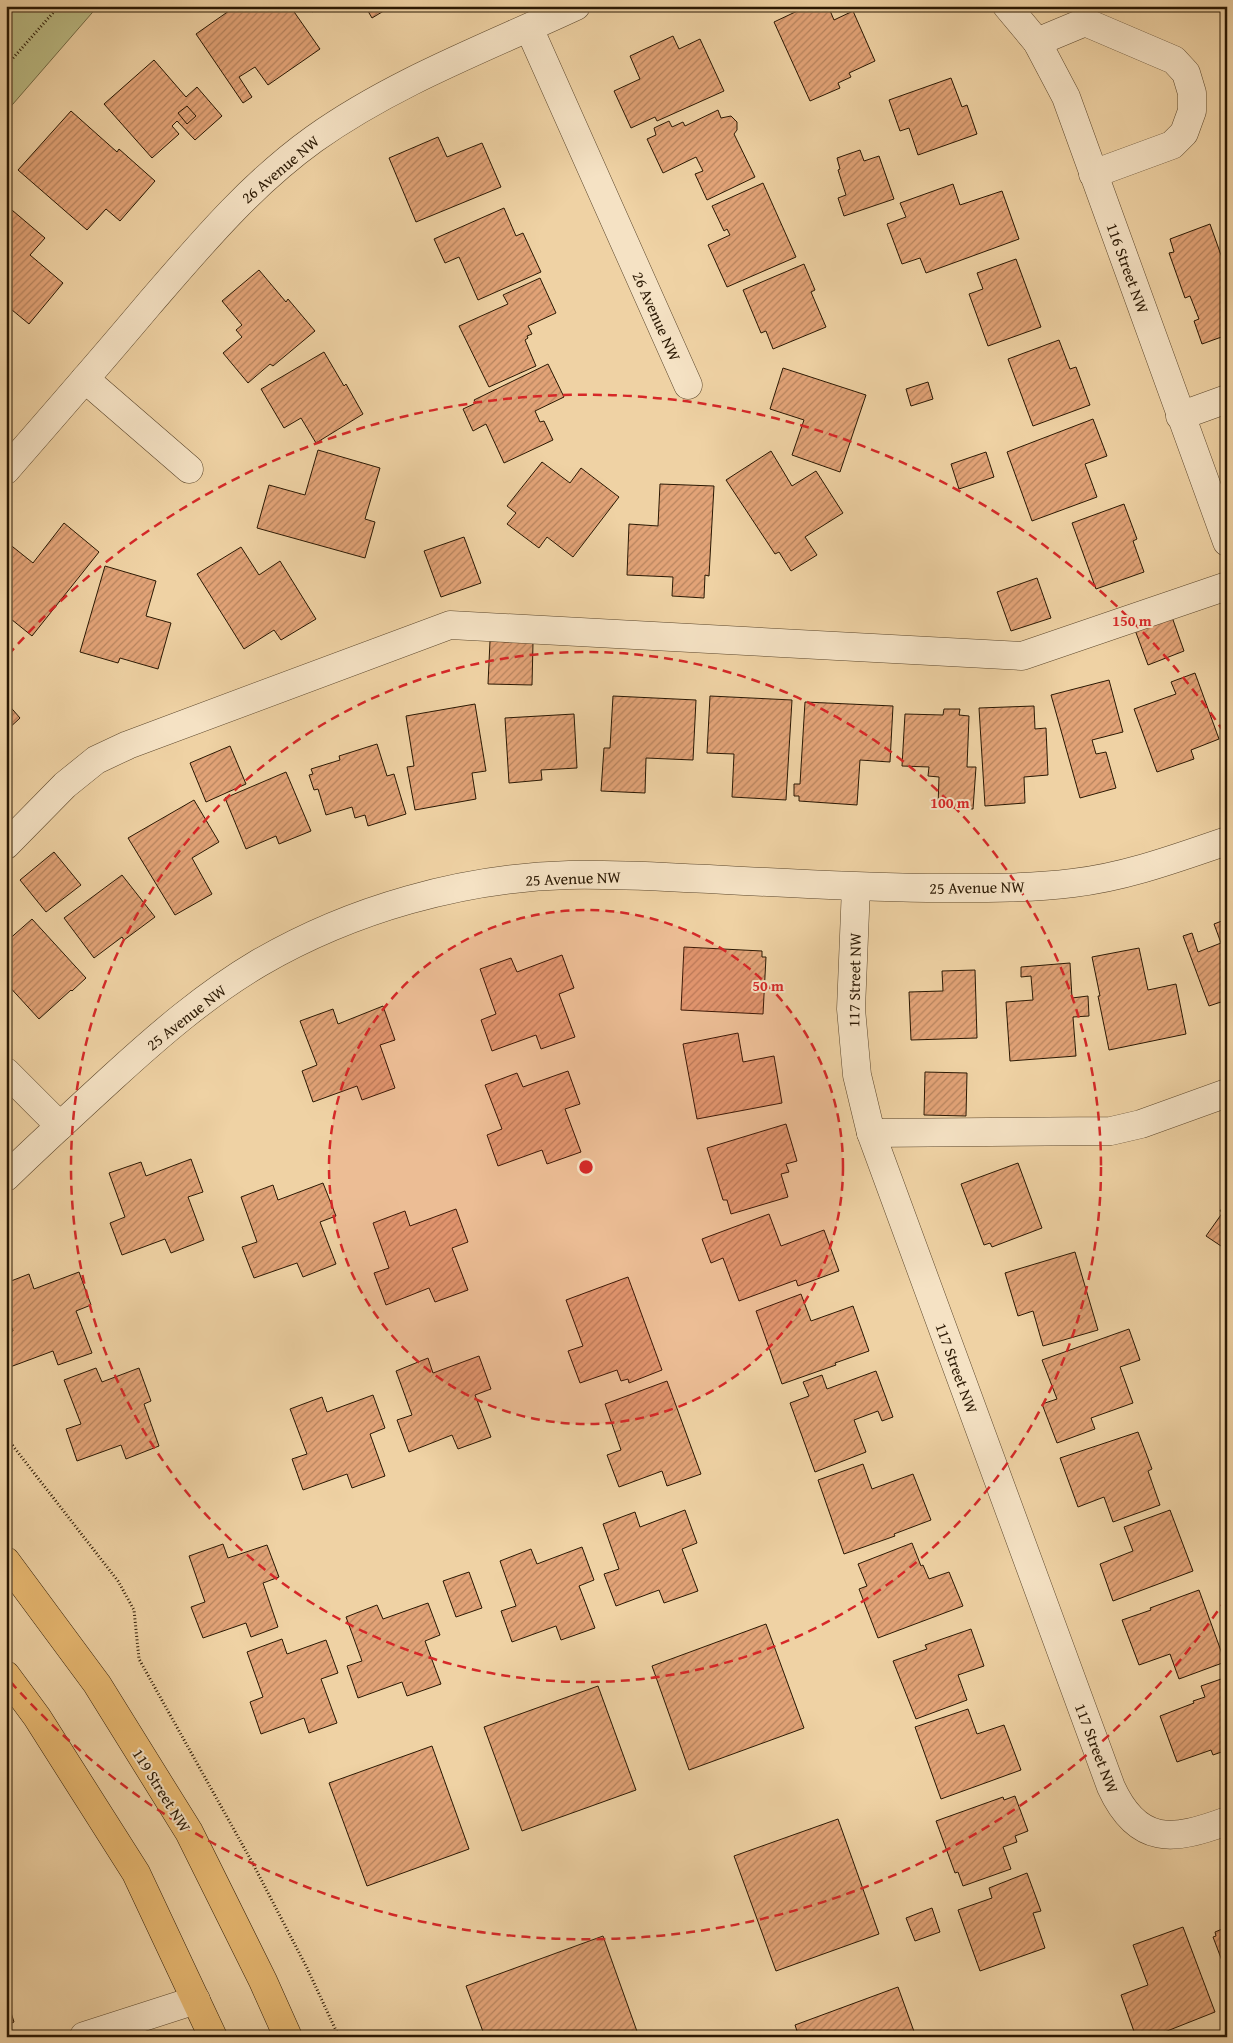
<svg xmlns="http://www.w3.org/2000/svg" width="1233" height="2043" font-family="'Gentium Book Plus',serif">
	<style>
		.green { fill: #bbbb84; stroke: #726a44 }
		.building { fill: url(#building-hatch); stroke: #2a1803 }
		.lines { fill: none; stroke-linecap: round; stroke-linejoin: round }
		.minor-casing { stroke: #5b462b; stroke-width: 29 }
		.major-casing { stroke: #2a1803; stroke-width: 29 }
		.path { stroke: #2a1803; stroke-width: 3; stroke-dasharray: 1 2.5; stroke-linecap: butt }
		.minor { stroke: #f5e2c4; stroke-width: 28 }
		.major { stroke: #e8b972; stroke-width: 28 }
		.ring { fill: none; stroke: #d62828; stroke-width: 2.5; stroke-dasharray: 9 6 }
		.labels { text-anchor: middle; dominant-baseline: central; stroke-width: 4; stroke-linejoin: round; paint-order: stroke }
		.street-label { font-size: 16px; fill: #2a1803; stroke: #f5e2c4 }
		.centre { fill: #d62828; stroke: #f5e2c4; stroke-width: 2.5 }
		.ring-label { font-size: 15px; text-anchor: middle; font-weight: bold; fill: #d62828; stroke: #f5e2c4; stroke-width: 4; stroke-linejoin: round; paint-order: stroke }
	</style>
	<defs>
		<pattern id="building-hatch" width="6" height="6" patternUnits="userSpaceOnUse" patternTransform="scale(1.25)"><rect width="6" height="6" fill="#e2a377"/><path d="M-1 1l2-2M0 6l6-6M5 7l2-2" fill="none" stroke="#b7845f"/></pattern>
	</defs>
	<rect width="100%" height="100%" fill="#efd2a4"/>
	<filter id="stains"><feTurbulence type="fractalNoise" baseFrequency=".004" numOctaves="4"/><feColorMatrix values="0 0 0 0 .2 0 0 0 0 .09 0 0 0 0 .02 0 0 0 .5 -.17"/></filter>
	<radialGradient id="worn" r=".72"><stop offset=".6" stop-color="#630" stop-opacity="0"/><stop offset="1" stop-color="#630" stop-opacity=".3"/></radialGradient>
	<!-- green -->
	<path class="green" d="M6 6H98L6 112Z"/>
	<!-- building -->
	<g class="building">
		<path d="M236 6H290L320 49 268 85 255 67 239 77 252 97 243 103 196 34Z"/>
		<path d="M309 6H321L312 12Z"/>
		<path d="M365 6H392L372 18Z"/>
		<path d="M808 6H828L834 20 853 11 875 61 849 73 851 77 838 83 840 88 810 101 774 22Z"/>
		<path d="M673 36 679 49 700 39 724 91 657 121 655 117 631 128 614 91 640 79 630 56Z"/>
		<path d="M154 60 186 97 197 87 222 116 195 140 177 121 172 126 179 134 152 158 104 104Z"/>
		<path d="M951 78 962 107 967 105 977 134 918 155 909 128 900 131 889 100Z"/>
		<path d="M1227 92V104L1222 101Z"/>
		<path d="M187 106 196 116 187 124 178 113Z"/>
		<path d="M718 110 721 118 731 116 737 122V130L734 134 755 177 707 200 695 174 703 171 696 157 663 173 647 139 656 135 654 128 669 121 672 127 683 122 685 126Z"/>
		<path d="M71 111 117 152 119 149 155 181 120 221 106 209 87 230 18 170Z"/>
		<path d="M438 137 447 157 482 143 501 187 416 222 389 158Z"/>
		<path d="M860 150 864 161 879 156 894 199 844 216 838 198 846 195 838 170 840 169 837 158Z"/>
		<path d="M763 183 796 257 727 287 708 245 730 235 727 229 724 231 712 206Z"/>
		<path d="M953 184 960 205 1002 191 1019 239 926 273 920 258 902 264 887 224 906 217 900 203Z"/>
		<path d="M6 205 45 238 30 255 63 283 29 324 6 305Z"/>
		<path d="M504 208 516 236 523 233 541 272 478 300 459 257 445 263 434 239Z"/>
		<path d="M1210 224 1227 272V335L1202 344 1194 321 1199 319 1190 296 1185 298 1169 253 1174 252 1170 239Z"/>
		<path d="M1016 259 1041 327 988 346 969 294 983 289 977 273Z"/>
		<path d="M804 264 815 290 811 292 826 327 773 349 766 331 761 333 743 290Z"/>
		<path d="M259 270 286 302 288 299 315 331 273 366 270 364 248 383 223 353 242 337 236 330 242 325 222 301Z"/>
		<path d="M540 278 556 313 528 326 532 334 527 336 528 338 525 340 536 366 489 387 459 326 508 304 503 295Z"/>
		<path d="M1059 340 1070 369 1076 367 1090 405 1033 426 1008 359Z"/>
		<path d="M324 352 344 386 346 384 363 414 316 443 301 418 284 428 261 389Z"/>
		<path d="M548 364 564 397 535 411 540 422 544 421 553 440 504 463 486 424 473 431 463 409 476 403 474 400Z"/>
		<path d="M783 368 866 395 840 472 792 455 804 420 770 409Z"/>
		<path d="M928 382 933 399 911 406 906 389Z"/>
		<path d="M1093 419 1107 456 1085 464 1097 497 1032 521 1007 452Z"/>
		<path d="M318 450 380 468 365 519 375 522 365 558 257 528 269 485 305 495Z"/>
		<path d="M771 451 792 486 816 471 843 513 805 537 817 555 791 571 779 552 775 554 726 480Z"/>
		<path d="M986 452 994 477 959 489 951 464Z"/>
		<path d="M542 462 570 483 581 468 619 497 573 557 547 537 539 548 507 524 516 513 507 506Z"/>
		<path d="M660 484 714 486 709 576 705 575 704 598 672 596 673 577 627 575 629 524 658 526Z"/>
		<path d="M1124 504 1137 539 1133 541 1144 572 1096 589 1072 523Z"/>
		<path d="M64 523 99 552 32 636 6 615V545L8 543 33 563Z"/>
		<path d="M464 537 481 583 441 597 424 551Z"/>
		<path d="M241 547 259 575 280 561 316 619 281 640 274 630 244 649 197 574Z"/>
		<path d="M105 566 156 581 146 616 171 623 158 669 120 658 118 663 80 652Z"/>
		<path d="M1037 578 1051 618 1011 631 997 592Z"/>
		<path d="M1172 617 1184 651 1148 665 1135 630Z"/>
		<path d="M490 641 533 643 532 685 488 684Z"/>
		<path d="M1195 673 1219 739 1191 750 1194 759 1157 772 1134 709 1176 694 1171 682Z"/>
		<path d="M1109 680 1123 732 1092 740 1096 754 1106 752 1116 788 1080 798 1051 695Z"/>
		<path d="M613 696 696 700 693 760 646 758 645 793 601 791 604 748H610Z"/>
		<path d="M710 696 792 700 786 800 732 797 734 754 707 753Z"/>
		<path d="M6 702 20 718 6 731Z"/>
		<path d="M805 702 893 706 890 762 860 760 857 805 799 801V796H794V784H800Z"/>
		<path d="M475 704 486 771 472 773 476 799 415 810 407 767 414 766 406 716Z"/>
		<path d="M1034 706 1035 729 1046 728 1048 775 1024 777 1025 803 985 806 979 708Z"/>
		<path d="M944 709H960L959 715 969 716 967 767H976L973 809 938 807 939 777 928 776 929 767 902 766 905 714 943 715Z"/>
		<path d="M574 714 577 768 541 770 542 780 509 783 505 718Z"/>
		<path d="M377 744 387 776 394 774 406 814 368 826 365 815 355 818 352 807 326 815 318 789 314 790 309 775 313 774 311 769 340 760 339 756Z"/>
		<path d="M230 746 246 784 206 802 190 763Z"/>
		<path d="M286 772 311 831 279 844 276 836 246 849 225 798Z"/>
		<path d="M194 800 219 842 192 858 212 894 175 915 128 838Z"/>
		<path d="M54 852 81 885 46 912 20 880Z"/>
		<path d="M122 875 155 917 124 940 122 937 94 958 64 918Z"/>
		<path d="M32 919 86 978 72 991 71 990 39 1019 6 983V942Z"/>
		<path d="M1227 919V1000L1209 1006 1183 936 1192 933 1198 952 1221 943 1214 924Z"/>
		<path d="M684 947 762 951V957H766L763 1014 681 1010Z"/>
		<path d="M1139 948 1148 990 1176 984 1186 1034 1109 1050 1098 996H1100L1092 957Z"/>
		<path d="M562 955 574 988 559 994 575 1037 541 1049 536 1035 492 1051 481 1020 496 1014 480 969 511 958 517 972Z"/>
		<path d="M1070 963 1072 998 1088 996 1089 1016 1073 1017 1076 1056 1010 1061 1006 1002 1033 1000 1031 976 1021 977V967Z"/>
		<path d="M975 970 977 1038 911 1040 909 992 943 991 942 971Z"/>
		<path d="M383 1006 395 1040 380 1045 395 1088 362 1100 357 1086 313 1102 302 1071 317 1065 300 1021 333 1009 338 1024Z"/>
		<path d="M738 1033 743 1062 774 1056 782 1103 697 1119 683 1044Z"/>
		<path d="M568 1071 580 1104 565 1109 581 1152 547 1164 542 1150 498 1166 487 1135 502 1129 485 1085 517 1073 523 1087Z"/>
		<path d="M925 1072 967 1073 966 1116 924 1115Z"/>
		<path d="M786 1124 797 1161 786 1164 789 1172 781 1174 788 1197 731 1214 727 1200H723L707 1148Z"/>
		<path d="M191 1159 203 1192 188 1197 204 1240 171 1253 165 1239 122 1255 110 1223 125 1217 109 1173 141 1162 146 1176Z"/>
		<path d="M1018 1163 1042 1228 992 1247 990 1243 984 1245 961 1184Z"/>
		<path d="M323 1183 336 1216 320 1222 336 1264 303 1277 297 1263 254 1278 242 1247 257 1242 241 1197 273 1185 278 1200Z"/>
		<path d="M1227 1201V1250L1206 1236 1223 1212 1220 1211Z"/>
		<path d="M456 1209 468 1242 452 1248 468 1290 435 1302 429 1288 386 1305 374 1273 389 1268 373 1223 405 1211 410 1226Z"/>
		<path d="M769 1214 781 1246 824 1230 839 1271 798 1286 796 1280 739 1301 723 1258 711 1263 702 1239Z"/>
		<path d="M1075 1252 1098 1330 1043 1346 1033 1311 1018 1316 1005 1273Z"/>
		<path d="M79 1272 91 1305 76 1311 92 1353 58 1365 53 1351 10 1367 6 1358V1333L13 1331 6 1312V1283L29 1274 34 1289Z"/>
		<path d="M628 1277 662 1370 629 1383 628 1379 621 1381 617 1370 580 1383 568 1351 583 1346 566 1300Z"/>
		<path d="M801 1294 811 1321 853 1306 869 1351 835 1363 836 1365 782 1384 756 1311Z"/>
		<path d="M1129 1329 1140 1360 1120 1367 1133 1403 1091 1418 1095 1429 1057 1443 1042 1404 1057 1399 1042 1360Z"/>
		<path d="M479 1356 491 1389 475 1395 491 1437 458 1449 452 1435 409 1452 397 1420 412 1415 396 1371 428 1358 433 1373Z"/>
		<path d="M96 1368 102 1382 139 1368 151 1401 144 1404 159 1446 126 1459 121 1445 77 1461 66 1429 81 1424 64 1380Z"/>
		<path d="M876 1371 893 1417 882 1421 878 1411 854 1420 866 1452 815 1472 790 1403 809 1396 803 1382 822 1375 827 1389Z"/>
		<path d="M667 1381 701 1474 667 1486 662 1471 619 1487 607 1455 621 1450 605 1404Z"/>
		<path d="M373 1395 385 1428 370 1434 385 1476 352 1488 347 1474 303 1490 292 1459 307 1454 290 1409 322 1397 327 1412Z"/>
		<path d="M1138 1432 1152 1469 1148 1471 1160 1505 1113 1522 1104 1497 1078 1507 1060 1458Z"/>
		<path d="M863 1464 872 1489 913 1474 931 1520 894 1534 895 1536 844 1554 818 1480Z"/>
		<path d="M685 1510 697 1543 682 1549 698 1591 664 1603 659 1590 616 1606 604 1574 619 1569 603 1524 635 1512 640 1527Z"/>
		<path d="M1170 1510 1193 1571 1113 1601 1100 1564 1133 1551 1124 1527Z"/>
		<path d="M912 1543 921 1566 923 1565 929 1579 949 1572 963 1606 878 1638 859 1589 867 1586 858 1564Z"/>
		<path d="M223 1544 228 1558 267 1545 279 1577 263 1583 278 1627 251 1637 246 1623 203 1638 191 1607 205 1602 189 1556Z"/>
		<path d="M582 1547 594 1580 579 1586 595 1628 561 1640 556 1626 512 1642 501 1611 516 1606 500 1561 531 1549 537 1564Z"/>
		<path d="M469 1572 482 1608 456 1617 443 1581Z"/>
		<path d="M1199 1590 1225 1662 1179 1679 1170 1654 1139 1665 1122 1620 1151 1610 1150 1608Z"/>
		<path d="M428 1603 440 1635 425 1641 441 1684 407 1696 402 1682 358 1698 347 1666 362 1661 346 1617 377 1605 383 1619Z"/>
		<path d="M766 1624 804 1728 689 1770 652 1666Z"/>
		<path d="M971 1629 984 1666 958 1675 967 1700 916 1719 893 1661 927 1649 925 1645Z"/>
		<path d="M282 1639 287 1654 326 1640 338 1673 321 1679 337 1723 309 1733 304 1718 261 1734 250 1702 263 1697 247 1652Z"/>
		<path d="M1227 1677V1750L1213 1755 1211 1750 1177 1762 1160 1716 1194 1703 1193 1701 1205 1697 1201 1686Z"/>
		<path d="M598 1686 636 1790 522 1831 484 1727Z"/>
		<path d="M968 1709 977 1734 1004 1725 1021 1770 941 1799 915 1727Z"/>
		<path d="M432 1746 469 1849 367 1886 329 1783Z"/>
		<path d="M1015 1796 1028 1831 1015 1836 1017 1842 1003 1847 1011 1869 963 1886 958 1872 955 1873 936 1821 1003 1797 1004 1800Z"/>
		<path d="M838 1819 879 1934 776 1971 734 1856Z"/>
		<path d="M1027 1873 1041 1911 1033 1913 1045 1948 980 1971 958 1910 992 1898 989 1888Z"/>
		<path d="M932 1908 940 1932 915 1941 906 1918Z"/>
		<path d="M1183 1927 1215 2012 1152 2037H1136L1121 1995 1148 1985 1133 1945Z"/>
		<path d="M1227 1927V1974L1213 1937 1216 1936 1215 1932Z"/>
		<path d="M603 1936 639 2037H485L466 1986Z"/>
		<path d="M898 1987 916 2037H799L795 2025Z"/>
		<path d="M6 1997 14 2022 8 2025 11 2037H6Z"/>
	</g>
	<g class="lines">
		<defs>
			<g id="minor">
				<path d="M1007 6 1037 42 1066 97 1227 542"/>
				<path d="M529 28 688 385"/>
				<path d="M1037 42 1085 22 1174 60 1186 73 1192 93V111L1184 133 1172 145 1093 174"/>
				<path d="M85 379 189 469"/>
				<path d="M1180 416 1227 399"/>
				<path d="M6 470C54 415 102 360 149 304 200 245 250 185 314 139 394 82 488 47 576 6"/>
				<path d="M6 845 65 785 96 760 128 745 450 625 1022 656 1227 586"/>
				<path d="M856 887 851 1009 857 1075 871 1133 1111 1787C1138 1846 1173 1841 1227 1821"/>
				<path d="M6 1072 60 1126"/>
				<path d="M871 1133 1111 1131 1141 1124 1227 1093"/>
				<path d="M6 1177C41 1143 77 1110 113 1077 159 1035 205 995 259 963 352 909 462 878 569 875 616 874 662 877 709 879 782 883 854 887 927 888 976 888 1025 889 1073 883 1126 877 1177 858 1227 841"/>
				<path d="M84 2036 196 2000"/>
			</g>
			<g id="major">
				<path d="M6 1561 97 1684 189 1832 263 1981 288 2037"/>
				<path d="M6 1675 37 1717 136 1873 213 2037"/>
			</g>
		</defs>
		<!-- minor casing -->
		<use href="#minor" class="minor-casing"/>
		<!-- major casing -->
		<use href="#major" class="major-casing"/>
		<!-- path -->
		<g class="path">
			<path d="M6 66 59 6"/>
			<path d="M6 1437 118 1581 134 1610 139 1659 252 1862 307 1968 339 2037"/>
		</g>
		<!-- minor -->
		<use href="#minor" class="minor"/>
		<!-- major -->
		<use href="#major" class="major"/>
	</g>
	<!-- distance rings -->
	<circle cx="586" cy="1167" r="257" fill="#d62828" fill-opacity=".12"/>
	<g class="ring">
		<circle cx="586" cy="1167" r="257"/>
		<circle cx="586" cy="1167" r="515"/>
		<path d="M1226 1599A772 772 0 0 1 8 1679M8 655A772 772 0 0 1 1226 735"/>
	</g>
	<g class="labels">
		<!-- street labels -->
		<g class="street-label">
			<text transform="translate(280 169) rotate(-40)">26 Avenue NW</text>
			<text transform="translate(1128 268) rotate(70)">116 Street NW</text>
			<text transform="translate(657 316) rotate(66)">26 Avenue NW</text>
			<text transform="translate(573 878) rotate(-2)">25 Avenue NW</text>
			<text transform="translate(977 887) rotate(-1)">25 Avenue NW</text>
			<text transform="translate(854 980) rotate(-89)">117 Street NW</text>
			<text transform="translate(186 1017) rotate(-38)">25 Avenue NW</text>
			<text transform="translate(957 1368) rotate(70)">117 Street NW</text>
			<text transform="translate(1097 1748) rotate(69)">117 Street NW</text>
			<text transform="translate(162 1790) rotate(58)">119 Street NW</text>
		</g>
	</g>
	<circle cx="586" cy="1167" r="8" class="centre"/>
	<g class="ring-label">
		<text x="1132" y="626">150 m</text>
		<text x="950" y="808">100 m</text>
		<text x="768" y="991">50 m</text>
	</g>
	<!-- margin -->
	<rect width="1233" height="2043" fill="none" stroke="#efd2a4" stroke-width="25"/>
	<rect x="8" y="8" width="1218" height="2028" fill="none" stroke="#2a1803" stroke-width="2.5"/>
	<rect x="12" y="12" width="1208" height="2018" fill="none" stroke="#2a1803"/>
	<rect width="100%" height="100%" filter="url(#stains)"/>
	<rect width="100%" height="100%" fill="url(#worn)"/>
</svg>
